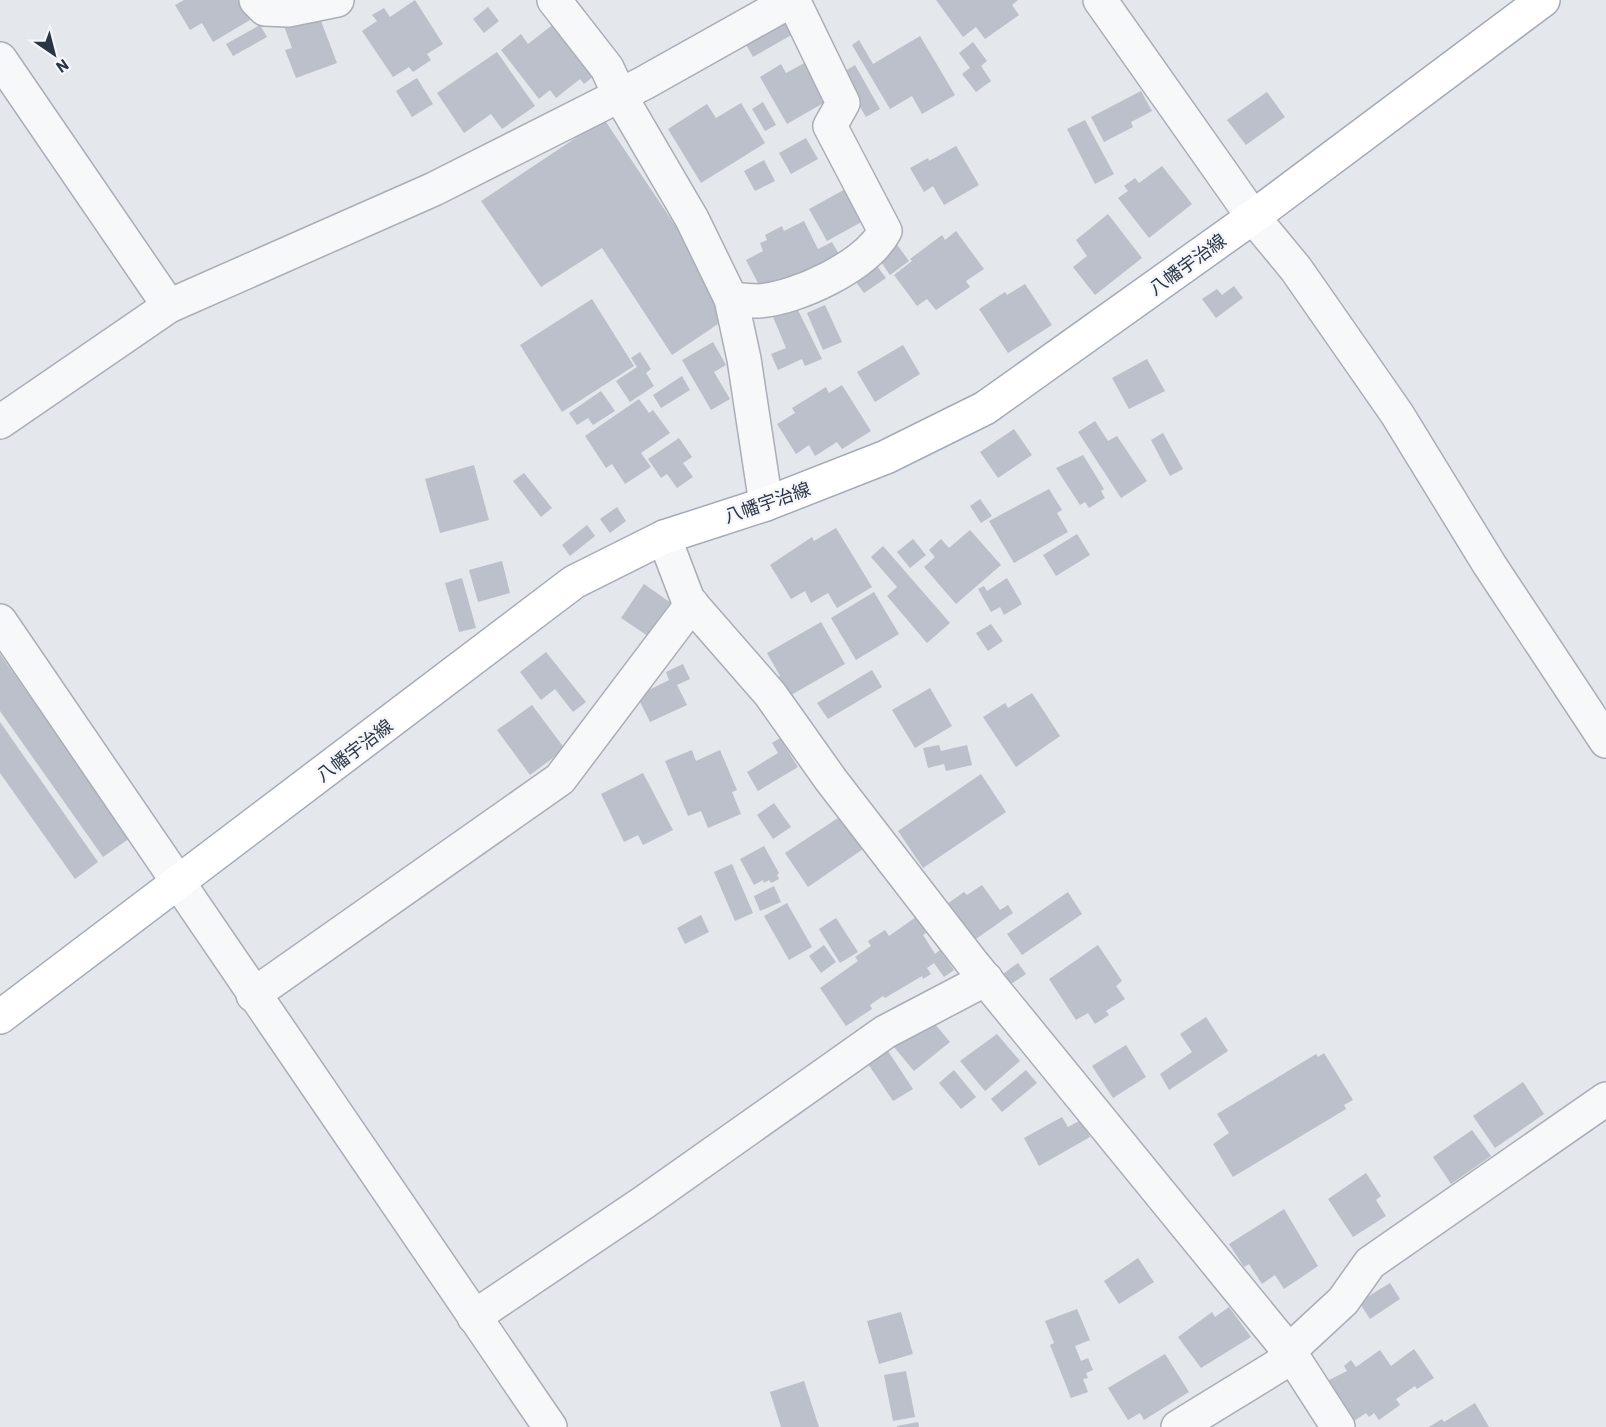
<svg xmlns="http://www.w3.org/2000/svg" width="1606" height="1427" font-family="Barlow,'Noto Sans JP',sans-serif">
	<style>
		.building { fill: #bbc0ca }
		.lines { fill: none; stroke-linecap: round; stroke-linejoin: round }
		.minor-casing { stroke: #a9aeb7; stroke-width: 36 }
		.major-casing { stroke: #a3abb8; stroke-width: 36 }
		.minor { stroke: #f7f8fa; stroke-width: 33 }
		.major { stroke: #fff; stroke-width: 33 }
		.labels { text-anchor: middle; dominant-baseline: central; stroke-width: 5; stroke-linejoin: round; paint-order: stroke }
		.street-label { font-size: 18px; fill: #2b3445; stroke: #f4f6f9 }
	</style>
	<rect width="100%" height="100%" fill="#e4e7ec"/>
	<!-- building -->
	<g class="building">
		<path d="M184 0H238L250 20 213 42 202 23 190 30 175 5Z"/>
		<path d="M415 0 443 44 427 54 431 60 413 72 409 67 393 77 362 31 377 21 372 15 384 8 390 17Z"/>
		<path d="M936 0H1018L1012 5 1019 15 985 39 976 27 963 37Z"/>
		<path d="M488 7 499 21 484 33 473 19Z"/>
		<path d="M318 13 337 63 296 78 285 50 292 48 284 26Z"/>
		<path d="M785 15 795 33 753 57 743 39Z"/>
		<path d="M555 23 595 75 584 84 580 79 556 98 550 90 539 99 501 50 521 34 528 44Z"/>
		<path d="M260 25 267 37 233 56 226 44Z"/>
		<path d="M920 36 955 95 922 114 912 96 890 109 852 45 859 40 873 64Z"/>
		<path d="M973 42 987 61 981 66 991 81 976 92 962 74 970 68 959 53Z"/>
		<path d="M497 52 535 106 502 129 491 114 464 133 437 93Z"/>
		<path d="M810 60 832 98 787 124 760 77 781 64 786 73Z"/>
		<path d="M855 65 880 109 866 117 840 74Z"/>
		<path d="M417 78 433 104 412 117 396 91Z"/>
		<path d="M1141 91 1152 111 1131 122 1133 127 1104 142 1091 117Z"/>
		<path d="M1267 92 1285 117 1246 145 1227 120Z"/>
		<path d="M763 102 776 125 765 131 752 109Z"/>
		<path d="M741 103 765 143 701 183 668 129 707 104 716 118Z"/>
		<path d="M604 119 709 276 718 300 713 303 724 320 672 355 602 248 541 287 481 201Z"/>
		<path d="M1085 120 1114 174 1095 184 1067 129Z"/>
		<path d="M806 138 818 159 791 174 779 153Z"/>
		<path d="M956 146 979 185 944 205 933 186 924 192 910 168 928 158 929 161Z"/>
		<path d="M764 160 775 181 755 191 744 171Z"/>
		<path d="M1162 166 1192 204 1149 238 1118 198 1128 191 1124 186 1135 178 1139 183Z"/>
		<path d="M849 187 867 219 827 241 809 209Z"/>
		<path d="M1108 214 1142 258 1095 295 1073 267 1087 256 1076 240Z"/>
		<path d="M804 221 818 249 832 242 839 254 787 281 786 277 761 289 746 260 763 251 760 243 767 240 765 235 782 226 784 231Z"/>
		<path d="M956 231 984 269 966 281 970 287 936 310 927 299 917 306 894 275 912 261 910 259 942 235 945 240Z"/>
		<path d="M895 242 909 261 890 275 877 256Z"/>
		<path d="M874 262 886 278 864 293 853 278Z"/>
		<path d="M1025 284 1052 325 1008 353 979 309 1005 292 1007 295Z"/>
		<path d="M1234 286 1243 298 1216 318 1202 299 1217 289 1222 295Z"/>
		<path d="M592 299 634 366 562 412 520 345Z"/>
		<path d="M825 305 842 342 823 350 807 313Z"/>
		<path d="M797 308 822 359 805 366 802 359 778 370 771 354 786 348 773 317Z"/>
		<path d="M713 342 726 365 714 372 730 399 711 410 682 360Z"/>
		<path d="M903 345 920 374 875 402 857 372Z"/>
		<path d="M640 352 651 369 646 373 654 386 630 402 616 381 637 367 631 358Z"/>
		<path d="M1147 359 1165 391 1129 409 1112 378Z"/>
		<path d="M682 376 690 390 661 408 653 395Z"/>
		<path d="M842 385 871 431 842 449 837 442 815 456 809 445 796 454 777 424 795 413 792 408 826 387 829 393Z"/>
		<path d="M601 391 615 411 593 425 588 418 577 425 569 413Z"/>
		<path d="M639 399 649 413 653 410 670 433 641 453 651 467 625 484 612 464 606 468 585 436Z"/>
		<path d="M1095 421 1108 441 1117 436 1147 481 1121 498 1078 432Z"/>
		<path d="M1014 429 1032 455 998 478 980 452Z"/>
		<path d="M1163 433 1183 469 1170 476 1151 440Z"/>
		<path d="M679 438 692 457 683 463 693 477 677 488 667 474 661 478 648 459Z"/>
		<path d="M1083 455 1104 489 1101 491 1105 498 1089 508 1085 502 1080 505 1056 468Z"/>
		<path d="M474 465 489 520 440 533 425 479Z"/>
		<path d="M524 473 552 508 541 517 513 481Z"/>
		<path d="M1049 489 1062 510 1057 513 1068 532 1014 563 989 521Z"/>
		<path d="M980 499 992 516 981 523 970 506Z"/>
		<path d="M617 507 626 521 610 533 600 519Z"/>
		<path d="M587 525 595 536 570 556 562 545Z"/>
		<path d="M836 528 872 587 837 608 828 593 811 603 805 591 791 599 770 565 812 537 814 541Z"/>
		<path d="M970 530 1001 565 956 604 924 567 935 557 929 550 941 539 949 548Z"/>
		<path d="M1077 534 1090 555 1056 576 1043 555Z"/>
		<path d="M913 539 926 555 910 568 897 552Z"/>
		<path d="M883 546 950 623 927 643 887 596 897 587 871 557Z"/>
		<path d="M502 561 510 593 478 602 469 570Z"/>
		<path d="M462 578 476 628 459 632 445 583Z"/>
		<path d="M1007 578 1022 604 1004 615 1000 607 991 612 978 589 984 586 987 591Z"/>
		<path d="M644 584 671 603 648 636 621 618Z"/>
		<path d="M874 592 899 634 856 660 831 618Z"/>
		<path d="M821 622 845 664 786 698 775 679 780 676 767 653Z"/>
		<path d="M991 624 1003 641 988 651 976 633Z"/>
		<path d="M546 652 586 702 573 712 555 689 541 700 520 672Z"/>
		<path d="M0 654 130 838 103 857 0 711Z"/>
		<path d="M683 664 690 679 677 685 687 705 650 722 637 696 669 680 666 672Z"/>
		<path d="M872 670 882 687 828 719 817 703Z"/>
		<path d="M930 688 952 726 915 748 892 710Z"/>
		<path d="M1032 693 1060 736 1016 767 983 717 1005 703 1008 708Z"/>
		<path d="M532 705 565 749 530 775 497 730Z"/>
		<path d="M0 722 98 862 75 879 0 773Z"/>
		<path d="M780 738 798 767 758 791 747 772 778 753 772 743Z"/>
		<path d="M939 745 941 751 967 745 972 765 946 771 944 764 928 768 923 748Z"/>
		<path d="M692 750 696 761 720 750 737 790 732 792 741 814 708 828 701 811 688 816 665 761Z"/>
		<path d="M643 773 673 830 643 845 638 835 624 842 601 794Z"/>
		<path d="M981 774 1006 812 923 868 898 831Z"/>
		<path d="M774 803 791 827 773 839 757 815Z"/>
		<path d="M841 816 863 849 808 887 785 853Z"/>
		<path d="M764 846 779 873 777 875 779 879 771 883 769 880 764 883 763 880 754 885 740 859Z"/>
		<path d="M732 864 753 913 735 921 714 872Z"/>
		<path d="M982 885 1000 910 1008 905 1013 913 973 941 947 904 964 892 967 895Z"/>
		<path d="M774 886 781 902 760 911 754 896Z"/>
		<path d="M1068 892 1082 914 1022 955 1007 934Z"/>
		<path d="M787 903 812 947 789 960 764 916Z"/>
		<path d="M701 915 709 932 685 944 677 928Z"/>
		<path d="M916 917 926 933 923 935 935 954 940 950 954 970 944 977 934 963 927 968 931 974 923 979 922 976 885 998 883 996 870 1005 872 1009 846 1026 820 988 858 961 855 957 871 946 868 941 885 930 889 936Z"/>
		<path d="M836 918 858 952 840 963 819 929Z"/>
		<path d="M824 945 836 962 821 973 809 956Z"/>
		<path d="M1098 945 1122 981 1116 986 1125 999 1106 1011 1109 1015 1095 1024 1088 1013 1076 1020 1049 979Z"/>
		<path d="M1018 963 1026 974 1008 986 1000 976Z"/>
		<path d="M929 1017 950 1042 914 1071 894 1047Z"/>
		<path d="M1206 1017 1228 1051 1169 1090 1160 1074 1192 1052 1180 1034Z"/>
		<path d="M997 1034 1020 1061 985 1091 960 1061Z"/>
		<path d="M1126 1045 1146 1077 1113 1098 1092 1066Z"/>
		<path d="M886 1048 913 1089 893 1101 866 1061Z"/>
		<path d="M1324 1053 1353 1100 1344 1105 1346 1109 1233 1177 1213 1144 1229 1133 1217 1114 1316 1054 1318 1057Z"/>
		<path d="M954 1070 976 1097 961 1109 939 1083Z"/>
		<path d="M1026 1070 1037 1083 1002 1112 991 1099Z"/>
		<path d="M1523 1082 1544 1114 1495 1148 1473 1116Z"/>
		<path d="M1062 1117 1068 1127 1081 1120 1090 1137 1039 1166 1024 1138Z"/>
		<path d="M1472 1130 1491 1156 1451 1184 1433 1157Z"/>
		<path d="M1366 1173 1381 1196 1376 1200 1386 1216 1353 1237 1328 1199Z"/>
		<path d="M1284 1209 1318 1266 1284 1289 1275 1275 1262 1284 1249 1264 1244 1267 1229 1244Z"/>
		<path d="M1138 1258 1154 1282 1119 1304 1104 1281Z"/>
		<path d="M1390 1283 1400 1299 1370 1319 1359 1302Z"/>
		<path d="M1229 1307 1251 1337 1201 1368 1178 1337 1212 1312 1215 1317Z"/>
		<path d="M1077 1309 1090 1340 1075 1346 1081 1361 1088 1358 1093 1370 1086 1373 1088 1378 1083 1379 1088 1392 1071 1398 1050 1345 1054 1343 1045 1321Z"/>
		<path d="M901 1312 913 1354 879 1364 867 1321Z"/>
		<path d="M1414 1349 1434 1378 1417 1389 1415 1386 1396 1399 1400 1405 1379 1420 1374 1413 1369 1417 1366 1413 1354 1421 1327 1381 1347 1371 1344 1366 1351 1360 1356 1367 1380 1350 1391 1366Z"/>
		<path d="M1165 1354 1189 1392 1144 1420 1140 1413 1128 1420 1108 1388Z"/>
		<path d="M906 1371 915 1417 893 1421 884 1375Z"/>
		<path d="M804 1381 819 1427H781L770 1392Z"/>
		<path d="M1475 1403 1489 1427H1429L1442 1419 1444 1422Z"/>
		<path d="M918 1422 919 1427H897V1426Z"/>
	</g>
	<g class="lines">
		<defs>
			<g id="minor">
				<path d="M256 0 265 9 288 10 337 0"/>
				<path d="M554 0 607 68 619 94 692 219 731 299 744 359 766 504"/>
				<path d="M1100 0 1253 217 1296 269 1397 414 1489 564 1606 741"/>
				<path d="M0 59 169 306"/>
				<path d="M731 299C740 300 750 301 759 301 798 298 866 266 885 231L830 126 843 103 793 0"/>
				<path d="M0 422 169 306 434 189 644 83 792 0"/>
				<path d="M664 537 688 600 770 694 831 780 973 964 1289 1351 1338 1427"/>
				<path d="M0 621 550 1427"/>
				<path d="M253 995 560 779 692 604"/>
				<path d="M474 1317 643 1203 885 1032 986 979"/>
				<path d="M1178 1427 1279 1365 1289 1351 1343 1301 1370 1263 1606 1099"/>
			</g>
			<path id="major" d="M0 1017 574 582 664 537 766 504 886 457 985 408 1253 217 1543 0"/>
		</defs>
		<!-- minor casing -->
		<use href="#minor" class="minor-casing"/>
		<!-- major casing -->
		<use href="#major" class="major-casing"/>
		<!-- minor -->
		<use href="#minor" class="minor"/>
		<!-- major -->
		<use href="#major" class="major"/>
	</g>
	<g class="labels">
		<!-- street labels -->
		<g class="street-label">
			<text transform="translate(1187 264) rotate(-36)">八幡宇治線</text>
			<text transform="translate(767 502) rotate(-19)">八幡宇治線</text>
			<text transform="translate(354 750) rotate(-37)">八幡宇治線</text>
		</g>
	</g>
	<!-- north arrow -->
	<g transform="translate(54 54) rotate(145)" stroke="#f4f6f9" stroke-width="4.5" paint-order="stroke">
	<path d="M0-4.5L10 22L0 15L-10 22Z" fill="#2b3445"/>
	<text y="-9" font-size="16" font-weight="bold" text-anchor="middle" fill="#2b3445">N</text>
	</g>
</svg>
